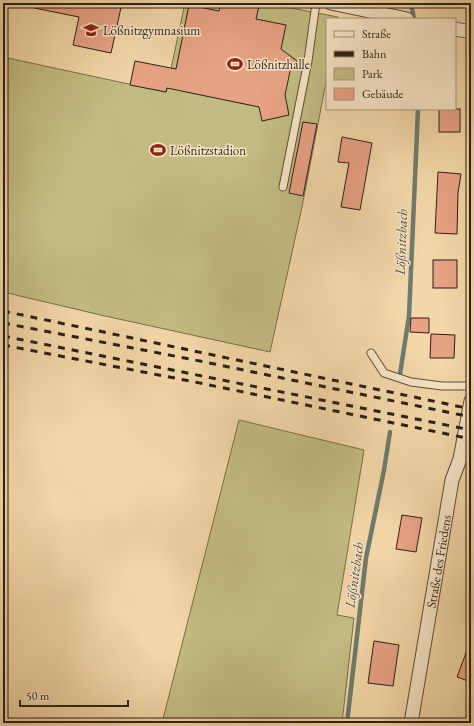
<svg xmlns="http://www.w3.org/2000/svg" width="474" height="726" font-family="'EB Garamond',serif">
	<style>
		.green { fill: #c3bc82; stroke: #786e4b }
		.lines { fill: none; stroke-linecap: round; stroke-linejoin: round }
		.stream { stroke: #6f7b6e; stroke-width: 4.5 }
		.building { fill: #e8a285; stroke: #2c1f14 }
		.lane-casing { stroke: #5e4d39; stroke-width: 9 }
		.street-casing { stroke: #5e4d39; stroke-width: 15 }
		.lane { stroke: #f7e5c6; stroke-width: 7 }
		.street { stroke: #f7e5c6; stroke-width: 13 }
		.rail { stroke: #2c1f14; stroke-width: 3; stroke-dasharray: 7 7; stroke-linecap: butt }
		.labels { text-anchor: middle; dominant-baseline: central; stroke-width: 3; stroke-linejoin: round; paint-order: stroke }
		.poi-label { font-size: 13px; fill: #2c1f14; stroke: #f7e5c6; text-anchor: start }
		.street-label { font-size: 13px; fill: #2c1f14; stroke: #f7e5c6 }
		.water-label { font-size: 14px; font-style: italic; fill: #4d4d41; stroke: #f7e5c6 }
	</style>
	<rect width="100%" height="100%" fill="#f3d7a8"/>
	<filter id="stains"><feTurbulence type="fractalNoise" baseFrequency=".005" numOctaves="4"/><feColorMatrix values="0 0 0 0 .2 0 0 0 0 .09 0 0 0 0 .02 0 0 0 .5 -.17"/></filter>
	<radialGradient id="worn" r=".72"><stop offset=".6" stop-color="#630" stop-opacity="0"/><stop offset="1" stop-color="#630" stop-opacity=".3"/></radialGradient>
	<!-- green -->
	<g class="green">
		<path d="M185 3H265L338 17V19H327V77L302 207 270 352 105 316 3 292V57L166 92Z"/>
		<path d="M239 420 364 450 337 615 354 618 342 723H162Z"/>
	</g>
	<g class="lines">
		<!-- stream -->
		<g class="stream">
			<path d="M411 3 414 19"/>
			<path d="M400 374 409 316 418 109"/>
			<path d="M347 723 366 558 384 470 390 432"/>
		</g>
	</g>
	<!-- building -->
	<g class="building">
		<path d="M35 3H122L111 53 73 45 79 17 34 8Z"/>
		<path d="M221 3H244L259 6 256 19 286 25 281 49 297 61 291 67 285 95 289 115 262 121 259 107 167 88 166 92 130 85 135 61 176 69 189 5 219 11Z"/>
		<rect x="439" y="109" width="21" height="23"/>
		<path d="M303 122 317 124 303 196 289 193Z"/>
		<path d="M342 137 372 143 360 210 341 207 349 163 338 162Z"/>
		<path d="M438 172 461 174 458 193 457 234 435 233Z"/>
		<rect x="433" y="260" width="24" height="28"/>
		<path d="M411 318H429V333L410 332Z"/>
		<path d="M431 334 455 335 454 358H430Z"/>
		<path d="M402 515 422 518 416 552 396 549Z"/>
		<path d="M374 641 399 645 393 686 368 683Z"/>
		<path d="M470 642H471V682L457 677Z"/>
	</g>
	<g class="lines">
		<defs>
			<g id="lane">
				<path d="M283 187 308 61 316 3"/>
				<path d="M371 353 384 373 411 382 442 386H471"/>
				<path d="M462 449 471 459"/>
			</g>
			<g id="street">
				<path d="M331 3 407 19"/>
				<path d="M455 29 471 32"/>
				<path id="s1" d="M411 723 452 480 460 459 471 401"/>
			</g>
		</defs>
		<!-- lane casing -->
		<use href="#lane" class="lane-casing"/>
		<!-- street casing -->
		<use href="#street" class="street-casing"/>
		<!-- lane -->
		<use href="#lane" class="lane"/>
		<!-- street -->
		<use href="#street" class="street"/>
		<!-- rail -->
		<g class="rail">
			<path d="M3 311 471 409"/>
			<path d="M3 323 195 360 471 417"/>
			<path d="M3 336 471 430"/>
			<path d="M3 345 190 381 471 439"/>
		</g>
	</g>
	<!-- icons -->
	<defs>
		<symbol id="school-bare" viewBox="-9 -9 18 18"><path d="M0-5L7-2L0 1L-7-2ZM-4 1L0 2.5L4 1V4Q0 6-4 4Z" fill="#8f2418" stroke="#f7e5c6" stroke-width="2.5" paint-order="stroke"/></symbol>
		<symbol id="stadium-bare" viewBox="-9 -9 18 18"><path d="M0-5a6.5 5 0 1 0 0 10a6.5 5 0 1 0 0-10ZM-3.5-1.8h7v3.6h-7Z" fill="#8f2418" stroke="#f7e5c6" stroke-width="2.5" paint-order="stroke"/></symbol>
	</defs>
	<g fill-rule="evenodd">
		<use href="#school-bare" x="80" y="19" width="22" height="22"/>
		<use href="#stadium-bare" x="224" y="53" width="22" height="22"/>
		<use href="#stadium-bare" x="147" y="139" width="22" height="22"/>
	</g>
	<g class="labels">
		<!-- poi labels -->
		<g class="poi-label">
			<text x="103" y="30">Lößnitzgymnasium</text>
			<text x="247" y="64">Lößnitzhalle</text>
			<text x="170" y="150">Lößnitzstadion</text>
		</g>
		<!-- street labels -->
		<g class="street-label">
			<text stroke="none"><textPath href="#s1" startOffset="164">Straße des Friedens</textPath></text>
		</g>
		<!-- water labels -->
		<g class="water-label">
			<text transform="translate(401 242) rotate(-88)">Lößnitzbach</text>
			<text transform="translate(354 575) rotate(-82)">Lößnitzbach</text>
		</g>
	</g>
	<!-- margin -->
	<rect width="474" height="726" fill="none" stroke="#f3d7a8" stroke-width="16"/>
	<rect x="4" y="4" width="466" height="718" fill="none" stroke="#2c1f14" stroke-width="2"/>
	<rect x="8" y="8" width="458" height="710" fill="none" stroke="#2c1f14"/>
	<!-- legend -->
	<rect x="326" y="18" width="130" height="92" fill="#f7e5c6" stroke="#a6967f"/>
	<rect x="334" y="31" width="20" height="6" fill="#f7e5c6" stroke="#a6967f"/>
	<text x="362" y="38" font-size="12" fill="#2c1f14">Straße</text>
	<rect x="334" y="51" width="20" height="6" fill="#2c1f14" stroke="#a6967f"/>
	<text x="362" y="58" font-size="12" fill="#2c1f14">Bahn</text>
	<rect x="334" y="68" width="20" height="12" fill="#c3bc82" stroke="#a6967f"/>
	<text x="362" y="78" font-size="12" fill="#2c1f14">Park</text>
	<rect x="334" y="88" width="20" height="12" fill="#e8a285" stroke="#a6967f"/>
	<text x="362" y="98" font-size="12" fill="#2c1f14">Gebäude</text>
	<!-- scale -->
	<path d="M20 700v6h108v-6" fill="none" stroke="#2c1f14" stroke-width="2"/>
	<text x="26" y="700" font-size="12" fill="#2c1f14" stroke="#f7e5c6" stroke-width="3" paint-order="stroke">50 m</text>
	<rect width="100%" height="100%" filter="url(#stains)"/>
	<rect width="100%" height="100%" fill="url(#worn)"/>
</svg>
